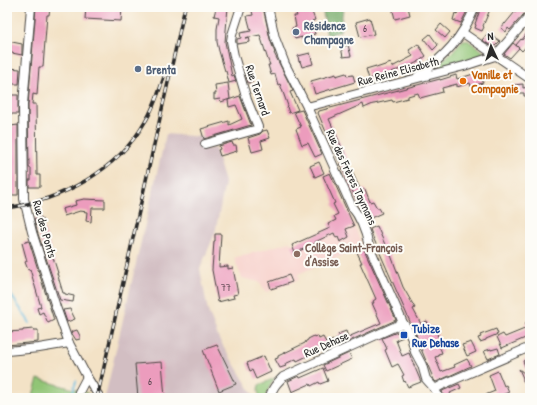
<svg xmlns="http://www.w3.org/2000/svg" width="537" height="405" font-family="'Patrick Hand',sans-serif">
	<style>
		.built { fill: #f7d0ca }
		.industrial { fill: #d2bec2 }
		.green { fill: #91c576; stroke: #5e7850 }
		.forest { fill: #74aa67; stroke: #506a49 }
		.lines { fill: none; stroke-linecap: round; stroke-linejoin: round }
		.stream { stroke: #5eb7db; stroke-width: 2 }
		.building { fill: #ec9cbd }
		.minor-casing { stroke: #494642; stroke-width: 10 }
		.minor { stroke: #fff; stroke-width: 8 }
		.rail-casing { stroke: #2b2b2b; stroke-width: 3.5 }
		.rail { stroke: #fdfcf7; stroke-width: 2; stroke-dasharray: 6; stroke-linecap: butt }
		.service-dot { fill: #5c6f8a; stroke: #fdfcf7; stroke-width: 1.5 }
		.food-dot { fill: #e8710a; stroke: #fdfcf7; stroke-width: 1.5 }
		.education-dot { fill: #8d6e63; stroke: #fdfcf7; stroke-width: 1.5 }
		.transit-dot { fill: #1a4fb4; stroke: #fdfcf7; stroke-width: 1.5 }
		.labels { text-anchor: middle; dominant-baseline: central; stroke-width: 4; stroke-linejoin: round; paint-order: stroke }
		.number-label { font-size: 10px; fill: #5b4750 }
		.service-label { font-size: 12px; font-weight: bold; fill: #4e5e75; stroke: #fdfcf7; text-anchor: start }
		.street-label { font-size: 12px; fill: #2b2b2b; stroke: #fdfcf7 }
		.food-label { font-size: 12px; font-weight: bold; fill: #c56008; stroke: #fdfcf7; text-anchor: start }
		.education-label { font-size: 12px; font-weight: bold; fill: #785e54; stroke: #fdfcf7; text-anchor: start }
		.transit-label { font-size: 12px; font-weight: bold; fill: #164399; stroke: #fdfcf7; text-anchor: start }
	</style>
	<rect width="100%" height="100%" fill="#fdfcf7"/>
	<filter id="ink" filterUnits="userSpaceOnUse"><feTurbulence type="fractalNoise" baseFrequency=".025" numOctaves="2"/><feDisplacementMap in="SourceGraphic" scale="8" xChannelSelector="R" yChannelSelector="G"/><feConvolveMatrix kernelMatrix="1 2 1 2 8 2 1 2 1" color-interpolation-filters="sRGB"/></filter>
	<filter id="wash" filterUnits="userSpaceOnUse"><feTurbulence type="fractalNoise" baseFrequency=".012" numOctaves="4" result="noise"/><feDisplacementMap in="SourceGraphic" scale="16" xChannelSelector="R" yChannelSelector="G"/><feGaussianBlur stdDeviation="0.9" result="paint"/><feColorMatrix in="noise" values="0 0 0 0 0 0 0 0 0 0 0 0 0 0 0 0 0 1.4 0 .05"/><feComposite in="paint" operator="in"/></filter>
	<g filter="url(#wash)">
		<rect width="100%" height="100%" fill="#f3e2c6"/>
		<!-- built -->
		<path class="built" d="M351 219 363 247 298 274 299 280 266 292 259 282 242 278 234 258 290 242 292 245Z"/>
		<!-- industrial -->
		<path class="industrial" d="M166 134 203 137 206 149 215 148 225 183 215 233 200 269 208 311 219 339 255 398H106L105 397Z"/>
		<!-- green -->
		<g class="green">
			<path d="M463 40H467L483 51V55L482 57 442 67 440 65 441 62 452 52Z"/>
			<path d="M275 378 270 386 265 397 264 398C258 398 257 390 259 385Z"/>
			<path d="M38 379 88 393 87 398H32Z"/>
		</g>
		<!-- forest -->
		<path class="forest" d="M322 7H353L343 9 340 31 327 36Z"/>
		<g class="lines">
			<!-- stream -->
			<g class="stream">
				<path d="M7 289 30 323"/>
				<path d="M71 398 76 381"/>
			</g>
		</g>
		<g id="blocks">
			<!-- building -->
			<g class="building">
				<path d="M36 7H50L49 15H47L43 67H39L37 95 33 94 32 104H36L37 175H40V187H29V180H31V168H29L28 105Z"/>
				<path d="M86 7H122L121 21 85 19Z"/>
				<path d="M218 7H228L225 42 232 76 234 75 236 81 229 83 226 71H225L219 51 217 42V29L219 17 214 16 216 8H218Z"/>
				<path d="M251 7H263L270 39 275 53H274L293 91 290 92 298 110 289 113 287 107 288 106 280 84 278 85 275 74 271 75 268 65H270L268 60 260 35 245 38 249 37 250 42 237 44V39L241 38 240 33 251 31 247 16 253 15Z"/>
				<path d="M309 7 310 12H312L315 20 312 21 315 34 310 35V38L302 40V37L295 39 292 28 296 27 294 16H297L295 11Z"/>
				<path d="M392 7H408L410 15 395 19Z"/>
				<path d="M459 7H469L461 23 453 20 455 13 457 14Z"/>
				<path d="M481 7H491L483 26 484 27 482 31 475 28 476 25 475 24Z"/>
				<path d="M519 7H530L510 30 508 28 506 32 501 28 505 23V24Z"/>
				<path d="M370 18 374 34 360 37 356 22Z"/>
				<path d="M441 24 450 32 445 38 436 30Z"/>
				<path d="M530 29V42L522 51 516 45 521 39 522 40Z"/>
				<path d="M488 33 500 41 495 46H494V47L491 46 482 40Z"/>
				<path d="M430 34 438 45 433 50 424 39Z"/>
				<path d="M7 41 22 44V55L7 52Z"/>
				<path d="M513 43 519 48 510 58 504 54Z"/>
				<path d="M418 44 426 56 418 62 405 68H404L391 72 392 73 369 79 366 69 376 66V68L391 63 392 67 413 56 409 50Z"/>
				<path d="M348 45 351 56 343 57 341 47Z"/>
				<path d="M310 53 313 64 302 67 300 61 299 62 298 56Z"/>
				<path d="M9 68 20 69 19 84H9L10 74H9Z"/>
				<path d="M250 72 253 82 248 83 245 73Z"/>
				<path d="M480 72 483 83 471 86 470 83 457 87V84L442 88 443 92 420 98 418 93 408 96V98L393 102 392 100 374 104H373L364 108 363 104 329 119 347 159H346L361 191 365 189 370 202 373 201 377 208H379L382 213 366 220 361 210 326 132 318 113 319 111 440 79V80L456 75 457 79Z"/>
				<path d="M346 73 347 76 353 75 355 82 315 94 311 81 336 74V76Z"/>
				<path d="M228 83 230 99 221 102 220 99 214 100V94H216L215 85Z"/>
				<path d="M523 84V88L529 87 530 96H524V93H515L514 85Z"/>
				<path d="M10 95H18V114H11V113H7V108H8V102H10Z"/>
				<path d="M240 96 251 125 204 139 201 129 229 121V125L242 119 236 105 229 107 228 100Z"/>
				<path d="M302 110 322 154 315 157 308 143 302 145 296 129 301 127 294 112Z"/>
				<path d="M18 125V195H11V126Z"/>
				<path d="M267 130 270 138 261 141 263 149 252 152 248 138 260 134 263 131Z"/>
				<path d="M232 142 233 145H236L237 151 220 156 218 150 220 149 219 146Z"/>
				<path d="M319 162 324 173 315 177 310 166Z"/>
				<path d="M330 173 354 226 346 229 349 237 340 242 338 237 336 238 334 233 315 242 316 243 295 253 292 245 330 228 328 224 336 220 334 216 338 214 333 204 335 203 323 176Z"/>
				<path d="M84 199 105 200V208H92L91 222 86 221 87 212 80 211 64 216 62 209 76 205 75 201Z"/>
				<path d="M41 217 44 224 42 225 44 229 58 273H57L63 293H65V294L74 296 73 302 60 300 37 231 34 219Z"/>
				<path d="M377 226 389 254 390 253 392 258 403 287 415 308 413 309 421 324 427 321 429 327 433 326 437 334 439 339 437 340 442 353 438 354 439 356 435 357 441 372 455 367 454 365 467 359 471 366 436 382 434 380 419 344 416 334 411 324 372 235 370 229Z"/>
				<path d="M215 234H221L219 267 228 266V269L233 268 238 294 233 295 234 298 218 302 212 270 214 241H215Z"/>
				<path d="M29 241 54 320 48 323 43 312 39 314 37 308 41 307 30 269 28 270 25 262 27 261 22 243Z"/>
				<path d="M363 247 396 320 334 348 331 341 340 337 338 334 346 331 348 337 381 323 372 303H374L373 301 376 299 360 263H362L356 250Z"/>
				<path d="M289 275 292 282 271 289 269 282Z"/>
				<path d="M70 309 75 319 67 322 63 310Z"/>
				<path d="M530 321V336L502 348 497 337 503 334 505 337 527 328 525 323Z"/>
				<path d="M33 329V330H38V342L7 345V332L23 331V330Z"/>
				<path d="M496 329 498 334 486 339V340L480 342 478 338 481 337 480 335Z"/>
				<path d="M77 330 80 336V339L76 340 71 332Z"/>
				<path d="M400 331 403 337 396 340 402 356 409 353 421 382 408 387 405 381 404 382 402 376 404 375 398 364 392 367 385 350 387 349 382 338Z"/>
				<path d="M314 336V337L318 336 319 339 323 337 328 346 297 361 296 359 285 364 286 366 280 368 275 359 278 358V356L305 343 306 341 308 340V339Z"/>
				<path d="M471 342 476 352 467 356 462 345Z"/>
				<path d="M217 345 236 384 219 391 203 350Z"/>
				<path d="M498 348 500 354 488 359 484 351 491 349V350Z"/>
				<path d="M349 353 352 359 326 371 323 365Z"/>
				<path d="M264 356 271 372 256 379 252 370 250 371 247 363Z"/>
				<path d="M530 357V394L525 383 523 381V378L519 369 530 378 523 361Z"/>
				<path d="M162 362 165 398H138L135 364Z"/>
				<path d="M323 368 328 381 320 384 319 382 311 386 310 384 292 392 288 381 299 376 300 378Z"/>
				<path d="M498 371 504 386 506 385 509 392 495 398H478L495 391 489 375Z"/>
				<path d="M459 384 461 388 450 393 452 398H444L442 391Z"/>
			</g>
		</g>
	</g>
	<g filter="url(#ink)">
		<use href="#blocks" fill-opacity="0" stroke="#494642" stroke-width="1"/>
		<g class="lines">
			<defs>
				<g id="minor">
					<path d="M31 7 23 105 24 199 32 232 56 307 69 343 87 377 100 398"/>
					<path d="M268 7 275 38 285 64 307 107 352 207C361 218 366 233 369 246L400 316 403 323 407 328 411 336 415 352 422 365 426 379 435 389 439 398"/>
					<path d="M463 33 530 79"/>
					<path d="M495 56 530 16"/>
					<path d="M418 76C445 56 462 39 475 7"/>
					<path d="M307 107 464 66 495 56"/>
					<path d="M205 144 258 129V127L247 100 234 56 231 41 232 35 241 7"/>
					<path d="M7 351 39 348 69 343"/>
					<path d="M435 389 444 384 530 347"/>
					<path d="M77 398 79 392 87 377"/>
					<path d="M270 398C271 389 277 383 283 377L403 323"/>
				</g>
			</defs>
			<!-- minor casing -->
			<use href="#minor" class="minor-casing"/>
			<!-- minor -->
			<use href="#minor" class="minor"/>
			<defs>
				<g id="rail">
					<path d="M7 208C62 200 117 171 145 122 155 106 160 88 166 71"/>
					<path d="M97 398 185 7"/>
				</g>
			</defs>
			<!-- rail casing -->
			<use href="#rail" class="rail-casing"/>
			<!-- rail -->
			<use href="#rail" class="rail"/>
		</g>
	</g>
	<!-- markers -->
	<g class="service-dot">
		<circle cx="296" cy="32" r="4"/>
		<circle cx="138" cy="69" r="4"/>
	</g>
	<circle class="food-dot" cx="463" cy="81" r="4"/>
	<circle class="education-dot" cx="297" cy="254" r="4"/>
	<rect class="transit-dot" x="400" y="331" width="8" height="8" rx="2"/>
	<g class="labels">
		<!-- number labels -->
		<g class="number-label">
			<text x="365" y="28">6</text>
			<text x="226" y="287">77</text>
			<text x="150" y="381">6</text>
		</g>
		<!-- service labels -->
		<g class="service-label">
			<text x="304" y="25">Résidence<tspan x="304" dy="14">Champagne</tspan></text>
			<text x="146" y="69">Brenta</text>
		</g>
		<!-- street labels -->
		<g class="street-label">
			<text transform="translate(398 71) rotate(-15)">Rue Reine Elisabeth</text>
			<text transform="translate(258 90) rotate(71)">Rue Ternard</text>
			<text transform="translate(352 177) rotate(65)">Rue des Frères Taymans</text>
			<text transform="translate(45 229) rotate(74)">Rue des Ponts</text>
			<text transform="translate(326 344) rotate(-24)">Rue Dehase</text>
		</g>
		<!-- food labels -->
		<g class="food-label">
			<text x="471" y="74">Vanille et<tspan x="471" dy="14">Compagnie</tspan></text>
		</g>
		<!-- education labels -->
		<g class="education-label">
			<text x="305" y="247">Collège Saint-François<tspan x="305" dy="14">d'Assise</tspan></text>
		</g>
		<!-- transit labels -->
		<g class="transit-label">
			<text x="412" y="328">Tubize<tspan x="412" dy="14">Rue Dehase</tspan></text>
		</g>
	</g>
	<!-- margin -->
	<rect width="537" height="405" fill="none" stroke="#fdfcf7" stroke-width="24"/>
	<!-- north arrow -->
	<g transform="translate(491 46) rotate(356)" stroke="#fdfcf7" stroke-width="3" paint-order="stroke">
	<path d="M0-3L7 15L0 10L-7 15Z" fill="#2b2b2b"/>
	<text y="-6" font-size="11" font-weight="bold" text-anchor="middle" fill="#2b2b2b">N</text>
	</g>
</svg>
